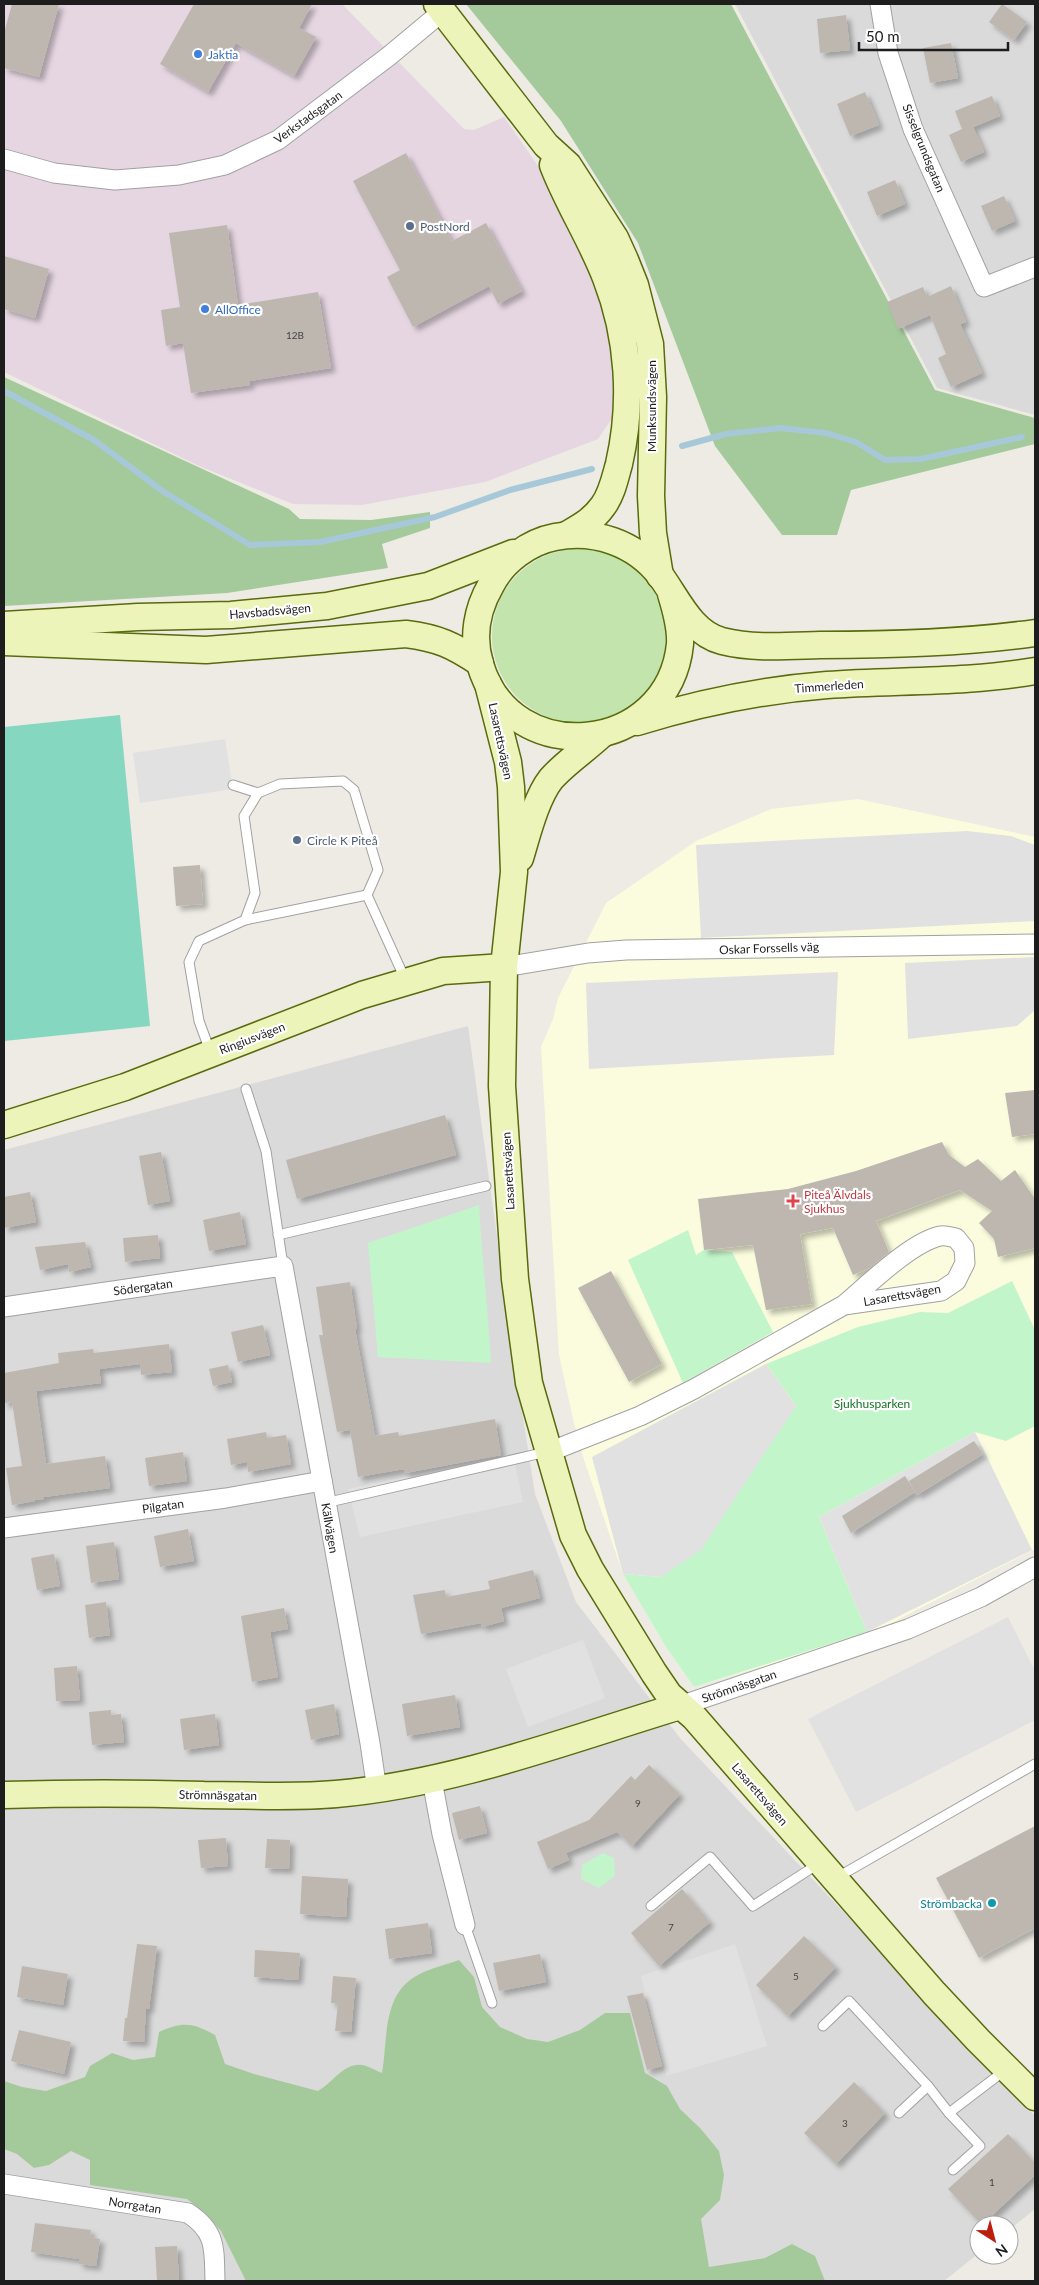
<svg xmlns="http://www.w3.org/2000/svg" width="1039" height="2285" font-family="Lato,sans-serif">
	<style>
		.residential { fill: #dbdada }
		.industrial { fill: #e6d6e1 }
		.education { fill: #fafcdd }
		.grass { fill: #c3e4ac }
		.forest { fill: #a4ca9b }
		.park { fill: #c3f5cb }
		.pitch { fill: #86d7bf }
		.parking { fill: #e1e1e1 }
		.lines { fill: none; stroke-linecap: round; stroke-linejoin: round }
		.stream { stroke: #a6c8d8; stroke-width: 6 }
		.building { fill: #bdb7b0; filter: url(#shadow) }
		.lane-casing { stroke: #a1a1a1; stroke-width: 11 }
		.street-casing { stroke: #a1a1a1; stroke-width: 21 }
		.secondary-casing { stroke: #586b0d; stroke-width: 29 }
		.lane { stroke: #fff; stroke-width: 9 }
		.street { stroke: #fff; stroke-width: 19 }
		.secondary { stroke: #ecf4ba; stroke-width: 26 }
		.shop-dot { fill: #3f7fe0; stroke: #fff; stroke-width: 2 }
		.service-dot { fill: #5c6f8a; stroke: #fff; stroke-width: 2 }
		.health-dot { fill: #e0444e; stroke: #fff; stroke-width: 2 }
		.culture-dot { fill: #0f9aa8; stroke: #fff; stroke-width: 2 }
		.labels { text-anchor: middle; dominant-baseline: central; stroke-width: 4.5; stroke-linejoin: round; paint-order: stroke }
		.number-label { font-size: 10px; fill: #454442 }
		.shop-label { font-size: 12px; fill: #366cbe; stroke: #fff; text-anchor: start }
		.street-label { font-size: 12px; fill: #1d1d1d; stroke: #fff }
		.service-label { font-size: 12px; fill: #4e5e75; stroke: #fff; text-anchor: start }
		.health-label { font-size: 12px; fill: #be3a42; stroke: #fff; text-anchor: start }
		.park-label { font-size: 12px; fill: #137223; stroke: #fff }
		.culture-label { font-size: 12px; fill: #0d838f; stroke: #fff; text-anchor: end }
	</style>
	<defs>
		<filter id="shadow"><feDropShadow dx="4.5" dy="4.5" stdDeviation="2.5" flood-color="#0004"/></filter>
	</defs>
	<rect width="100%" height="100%" fill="#edebe3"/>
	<!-- residential -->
	<g class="residential">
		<path d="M735 4H1035V415L937 388Z"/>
		<path d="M468 1026 515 1367 535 1494 576 1602 680 1738 1035 2116V2209L1009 2230V2225H979V2253L944 2281H4V1150Z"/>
	</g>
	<!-- industrial -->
	<path class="industrial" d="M4 4H342L464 129 474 130 504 117 538 166 600 283 614 366 613 417 598 439 485 482 362 505 293 504 199 466 4 372Z"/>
	<!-- education -->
	<path class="education" d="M858 799 1035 837V1549L868 1635 694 1687 666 1647 623 1574 584 1460 574 1423 559 1355 541 1047 553 1019 558 998 606 903 696 841 771 809Z"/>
	<!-- grass -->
	<circle class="grass" cx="579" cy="636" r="87"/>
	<!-- forest -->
	<g class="forest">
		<path d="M466 4H731L935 390 1035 418V444L851 490 837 535H782L715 446 638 243 561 121Z"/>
		<path d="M4 377 289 509 300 519 371 520 430 512V528L382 544 388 568 227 593 4 606Z"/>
		<path d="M459 1960 474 1977 482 2007 500 2027 527 2039 548 2042 580 2030 605 2013H630L645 2073 667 2086 680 2109 701 2129 719 2151 724 2175 720 2200 701 2219 709 2267 765 2258 792 2244 815 2256 825 2281H246L221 2231 205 2213 187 2199 90 2185V2160L71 2151 49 2165 34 2168 17 2154 4 2149V2081L22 2087 46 2091 85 2077 90 2066 112 2053 133 2060 155 2057 159 2032C183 2021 193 2023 215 2035L225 2064 254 2074 318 2091C333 2083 343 2063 362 2065 369 2066 376 2071 382 2073 388 2039 382 1993 418 1975 430 1968 446 1965 459 1960Z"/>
	</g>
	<!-- park -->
	<g class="park">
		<path d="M479 1205C482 1258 488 1310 491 1363L378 1357 368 1243Z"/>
		<path d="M688 1230 696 1255 704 1250 732 1252 773 1332 683 1383 628 1260Z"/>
		<path d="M1012 1281 1035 1330V1426L1006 1441 975 1432 819 1517 867 1632 694 1687 666 1647 623 1574 661 1577 796 1406 766 1364 858 1327 920 1312 948 1313Z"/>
		<path d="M603 1853 614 1858 615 1876 599 1888 581 1879 582 1865Z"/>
	</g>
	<!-- pitch -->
	<path class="pitch" d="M120 715 150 1026 4 1041V727Z"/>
	<!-- parking -->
	<g class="parking">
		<path d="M225 739 233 789 140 803 133 753Z"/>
		<path d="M967 831 1011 836 1035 845V921L701 938 696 845Z"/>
		<path d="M1035 957V1010L1017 1026 908 1039 905 963Z"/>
		<path d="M838 972 834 1055 589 1069 586 983Z"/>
		<path d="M766 1364 796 1406 701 1550 661 1577 623 1574 592 1457Z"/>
		<path d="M975 1432 1032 1550 867 1632 819 1517Z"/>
		<path d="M513 1455 523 1502 360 1537 348 1489Z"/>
		<path d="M1008 1617 1035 1671V1720L856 1812 808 1719Z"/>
		<path d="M583 1640 605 1698 528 1727 506 1669Z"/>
		<path d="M735 1944 767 2046 666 2076 641 1976Z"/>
	</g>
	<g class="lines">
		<!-- stream -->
		<g class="stream">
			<path d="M4 391 94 440 164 492 250 545 320 542 435 517 510 490 592 469"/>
			<path d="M682 446 726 434 781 428 826 433 856 442 885 460 921 459 1022 437"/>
		</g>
	</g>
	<!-- building -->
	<g class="building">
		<path d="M12 4H59L39 77 4 68V33Z"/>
		<path d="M194 4H312L299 28 316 37 294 76 236 43 208 92 160 64Z"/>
		<path d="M1002 4 1027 22 1014 40 989 22Z"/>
		<path d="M846 15 850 50 820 53 817 19Z"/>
		<path d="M951 43 958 78 930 83 923 48Z"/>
		<path d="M865 92 879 125 850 136 837 104Z"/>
		<path d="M992 96 1000 116 973 127 984 152 961 162 949 135 962 129 955 111Z"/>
		<path d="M406 153 452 241 486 223 522 291 498 304 489 286 413 327 387 277 400 270 353 181Z"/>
		<path d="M895 180 905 204 877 216 867 192Z"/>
		<path d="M1004 196 1015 221 992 231 981 206Z"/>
		<path d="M227 225 238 305 318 292 331 368 250 381V385L191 393 183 343 166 346 161 310 180 307 169 233Z"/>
		<path d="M4 256 49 269 35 318 4 309Z"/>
		<path d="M951 286 966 322 960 324 982 373 951 387 938 358 946 354 930 315 898 329 887 302 923 287 927 297Z"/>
		<path d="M200 865 203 904 176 906 173 867Z"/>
		<path d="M1035 1090V1134L1012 1137 1005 1093Z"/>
		<path d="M445 1115 456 1155 297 1199 286 1160Z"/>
		<path d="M942 1142 949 1155 965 1167 978 1159 1001 1181 1015 1170 1035 1199V1248L998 1257 994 1239 979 1223 992 1211 960 1190 876 1221 889 1252 870 1268 853 1275 833 1228 800 1234 812 1304 766 1310 753 1245 704 1250 698 1199 788 1189 856 1171Z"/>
		<path d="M161 1152 170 1201 148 1205 139 1156Z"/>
		<path d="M30 1192 36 1222 4 1228V1197Z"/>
		<path d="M240 1212 246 1244 209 1251 203 1220Z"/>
		<path d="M158 1235 160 1258 125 1262 123 1238Z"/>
		<path d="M85 1242 91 1267 69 1272 68 1264 40 1270 35 1247Z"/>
		<path d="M611 1271 662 1364 629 1382 578 1288Z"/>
		<path d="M350 1282 357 1328 355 1329 375 1436 398 1432 399 1436 495 1419 501 1455 405 1473 404 1469 358 1477 350 1430 337 1432 319 1335H323L316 1287Z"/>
		<path d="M263 1325 270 1355 238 1362 231 1332Z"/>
		<path d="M169 1344 172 1372 141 1375 140 1364 99 1369 101 1383 36 1391 46 1464 105 1456 110 1488 44 1497V1499L35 1500V1501L12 1505 6 1468 22 1466 12 1402 4 1403V1373L59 1363 58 1353 93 1349 94 1353Z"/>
		<path d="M228 1365 232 1382 213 1386 209 1369Z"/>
		<path d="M266 1432 267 1438 286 1435 291 1464 248 1472 247 1462 231 1465 227 1439Z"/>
		<path d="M974 1441 983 1454 917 1495 909 1481Z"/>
		<path d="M183 1452 187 1481 149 1486 145 1458Z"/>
		<path d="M905 1476 915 1492 851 1533 842 1516Z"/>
		<path d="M188 1529 194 1561 160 1567 154 1536Z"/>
		<path d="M114 1542 119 1579 91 1583 86 1546Z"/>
		<path d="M54 1554 60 1586 37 1590 31 1558Z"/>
		<path d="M533 1570 540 1598 501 1608 504 1621 482 1627 481 1623 421 1634 413 1595 445 1590 446 1597 490 1589 488 1581Z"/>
		<path d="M106 1602 110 1635 89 1638 85 1605Z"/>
		<path d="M284 1608 288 1629 270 1632 278 1677 252 1682 241 1616Z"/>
		<path d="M77 1666 80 1700 56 1701 54 1668Z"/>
		<path d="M455 1695 460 1727 407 1736 402 1704Z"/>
		<path d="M334 1704 339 1734 311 1740 305 1710Z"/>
		<path d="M111 1710V1715L121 1714 124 1742 92 1745 89 1712Z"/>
		<path d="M215 1714 219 1745 184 1750 180 1719Z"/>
		<path d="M649 1765 680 1794 632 1846 617 1832 566 1853 569 1860 548 1869 537 1842 589 1820 631 1776 635 1780Z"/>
		<path d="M480 1806 487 1833 459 1840 452 1813Z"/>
		<path d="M1035 1826V1928L979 1958 936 1878Z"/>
		<path d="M226 1838 228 1866 201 1868 198 1840Z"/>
		<path d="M267 1839 290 1840 289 1869 265 1868Z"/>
		<path d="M302 1876 348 1879 346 1917 300 1914Z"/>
		<path d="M682 1889 710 1922 659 1966 631 1933Z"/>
		<path d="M428 1923 432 1953 389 1959 385 1929Z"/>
		<path d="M804 1936 836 1967 788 2016 756 1985Z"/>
		<path d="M137 1944 157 1946 149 2009H146L144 2042 123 2041 125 2018H127Z"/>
		<path d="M255 1950 300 1953 298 1980 254 1977Z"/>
		<path d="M540 1954 546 1982 499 1991 493 1963Z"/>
		<path d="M22 1966 68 1974 63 2005 17 1997Z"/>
		<path d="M333 1976 356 1978 351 2032 335 2031 338 2003H331Z"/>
		<path d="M643 1993 662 2066 647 2070 627 1996Z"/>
		<path d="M19 2030 71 2042 64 2074 11 2061Z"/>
		<path d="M854 2082 885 2113 836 2164 804 2133Z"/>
		<path d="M1008 2134 1035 2163V2175L982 2225 948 2189Z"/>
		<path d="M35 2223 91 2230 90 2237 100 2239 96 2266 79 2264V2259L31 2252Z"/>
		<path d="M177 2246 179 2281H157L155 2247Z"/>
	</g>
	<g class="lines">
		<defs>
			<g id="lane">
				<path d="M233 785 258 793"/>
				<path d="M245 920 367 895"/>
				<path d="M210 1051 199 1021 189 962 199 941 245 920 255 893 244 816 258 793 280 784 343 781 354 790 378 870 367 895 405 979"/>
				<path d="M246 1089 266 1151 283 1266"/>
				<path d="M278 1235 486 1186"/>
				<path d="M325 1503 546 1452"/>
				<path d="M836 1878 1035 1764"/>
				<path d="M651 1906 710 1857 753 1906 818 1864"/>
				<path d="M465 1925 492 2003"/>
				<path d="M823 2026 849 2001 928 2086"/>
				<path d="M899 2113 928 2086 949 2113 1004 2071"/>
				<path d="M949 2113 980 2146 953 2170"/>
			</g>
			<g id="street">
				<path d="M880 4 888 53 913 129 984 287 1035 267"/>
				<path d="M4 159 54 173 115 180 179 175 225 165 278 140 389 56 443 11"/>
				<path d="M504 967 588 953 626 950 1035 944"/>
				<path d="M4 1307 283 1266 370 1743 377 1790"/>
				<path d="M549 1452 640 1416 694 1389 844 1305 941 1291 956 1281 965 1263 964 1248 956 1238C951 1237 945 1235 940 1236 910 1243 868 1285 844 1305"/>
				<path d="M4 1528 226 1498 322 1481"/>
				<path d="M680 1706 908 1629 981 1597 1035 1567"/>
				<path d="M432 1780 442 1834 465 1925"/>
				<path d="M4 2184 188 2213C217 2232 214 2249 215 2281"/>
			</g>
			<g id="secondary">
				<path d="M437 4 546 145 568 165 615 238 625 260 635 285 650 344 653 397 651 496 653 533 660 576"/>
				<path d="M553 165C568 204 591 239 606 278 629 337 633 403 619 464 615 478 612 494 603 506 593 520 582 526 568 534"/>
				<path d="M671 594C676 610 681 627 680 644 669 755 511 771 480 664 472 637 477 609 491 585 503 561 529 542 555 537 594 529 635 543 660 575 677 598 691 633 722 641 753 649 788 646 820 645 891 645 964 643 1035 633"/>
				<path d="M4 625 138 617 231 615 327 606 428 586 513 553"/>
				<path d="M4 642 206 650 406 634C438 638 453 645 480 663"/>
				<path d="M488 684 508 762 511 787 514 872 504 967 502 1086 515 1279 529 1383 573 1535 590 1569 654 1673 669 1695 694 1717 934 1993 978 2040 1035 2097"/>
				<path d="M637 722C699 703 762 690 827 685 896 680 967 683 1035 671"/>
				<path d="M520 858C527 835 536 798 551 779 565 763 585 750 601 735"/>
				<path d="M4 1125 125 1087 362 995 443 971 504 967"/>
				<path d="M4 1795C71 1793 137 1793 204 1795 248 1795 292 1798 336 1794 453 1784 568 1740 680 1706"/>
			</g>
		</defs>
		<!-- lane casing -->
		<use href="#lane" class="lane-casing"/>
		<!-- street casing -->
		<use href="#street" class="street-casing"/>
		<!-- secondary casing -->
		<use href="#secondary" class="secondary-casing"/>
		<!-- lane -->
		<use href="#lane" class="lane"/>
		<!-- street -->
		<use href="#street" class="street"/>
		<!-- secondary -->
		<use href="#secondary" class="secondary"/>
	</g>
	<!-- markers -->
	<g class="shop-dot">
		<circle cx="198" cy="54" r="5"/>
		<circle cx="205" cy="309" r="5"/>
	</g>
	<g class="service-dot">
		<circle cx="410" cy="226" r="5"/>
		<circle cx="297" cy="840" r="5"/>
	</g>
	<path class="health-dot" d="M790.5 1193.5h5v5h5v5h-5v5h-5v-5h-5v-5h5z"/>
	<circle class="culture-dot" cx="992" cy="1903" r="5"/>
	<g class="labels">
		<!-- number labels -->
		<g class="number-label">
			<text x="295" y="335">12B</text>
			<text x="638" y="1803">9</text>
			<text x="671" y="1927">7</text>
			<text x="796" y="1976">5</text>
			<text x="845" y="2123">3</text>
			<text x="992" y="2182">1</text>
		</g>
		<!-- shop labels -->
		<g class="shop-label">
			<text x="208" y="54">Jaktia</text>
			<text x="215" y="309">AllOffice</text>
		</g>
		<!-- street labels -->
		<g class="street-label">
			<text transform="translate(308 117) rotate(-36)">Verkstadsgatan</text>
			<text transform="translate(924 148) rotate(68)">Sisselgrundsgatan</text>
			<text transform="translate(651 406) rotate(-90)">Munksundsvägen</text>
			<text transform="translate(270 611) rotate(-5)">Havsbadsvägen</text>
			<text transform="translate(829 686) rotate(-4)">Timmerleden</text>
			<text transform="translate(501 741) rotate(78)">Lasarettsvägen</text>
			<text transform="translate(769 948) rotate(-2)">Oskar Forssells väg</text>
			<text transform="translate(252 1038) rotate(-21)">Ringiusvägen</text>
			<text transform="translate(508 1171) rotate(-93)">Lasarettsvägen</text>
			<text transform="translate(143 1287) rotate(-8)">Södergatan</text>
			<text transform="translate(902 1295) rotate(-10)">Lasarettsvägen</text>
			<text transform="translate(163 1506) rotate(-8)">Pilgatan</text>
			<text transform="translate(330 1528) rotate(80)">Källvägen</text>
			<text transform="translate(739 1686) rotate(-19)">Strömnäsgatan</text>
			<text transform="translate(760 1794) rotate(49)">Lasarettsvägen</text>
			<text transform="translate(218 1795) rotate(1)">Strömnäsgatan</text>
			<text transform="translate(135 2205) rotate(9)">Norrgatan</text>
		</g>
		<!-- service labels -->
		<g class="service-label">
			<text x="420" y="226">PostNord</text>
			<text x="307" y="840">Circle K Piteå</text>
		</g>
		<!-- health labels -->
		<g class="health-label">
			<text x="804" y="1194">Piteå Älvdals<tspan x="804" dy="14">Sjukhus</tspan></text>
		</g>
		<!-- park labels -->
		<g class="park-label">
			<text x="872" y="1403">Sjukhusparken</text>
		</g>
		<!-- culture labels -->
		<g class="culture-label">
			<text x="982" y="1903">Strömbacka</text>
		</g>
	</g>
	<!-- border -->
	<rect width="1039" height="2285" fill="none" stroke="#1d1d1d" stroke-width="10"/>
	<!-- north arrow -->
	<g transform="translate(994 2240) rotate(144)"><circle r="24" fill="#ffffff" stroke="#a5a5a5"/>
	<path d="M0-4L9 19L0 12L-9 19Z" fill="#bb1e0e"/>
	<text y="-8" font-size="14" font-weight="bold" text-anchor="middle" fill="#1d1d1d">N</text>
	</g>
	<!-- scale -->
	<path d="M859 42v8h149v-8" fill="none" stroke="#1d1d1d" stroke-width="2.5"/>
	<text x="866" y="42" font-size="15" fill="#1d1d1d" stroke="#ffffff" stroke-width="4" paint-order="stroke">50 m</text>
</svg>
